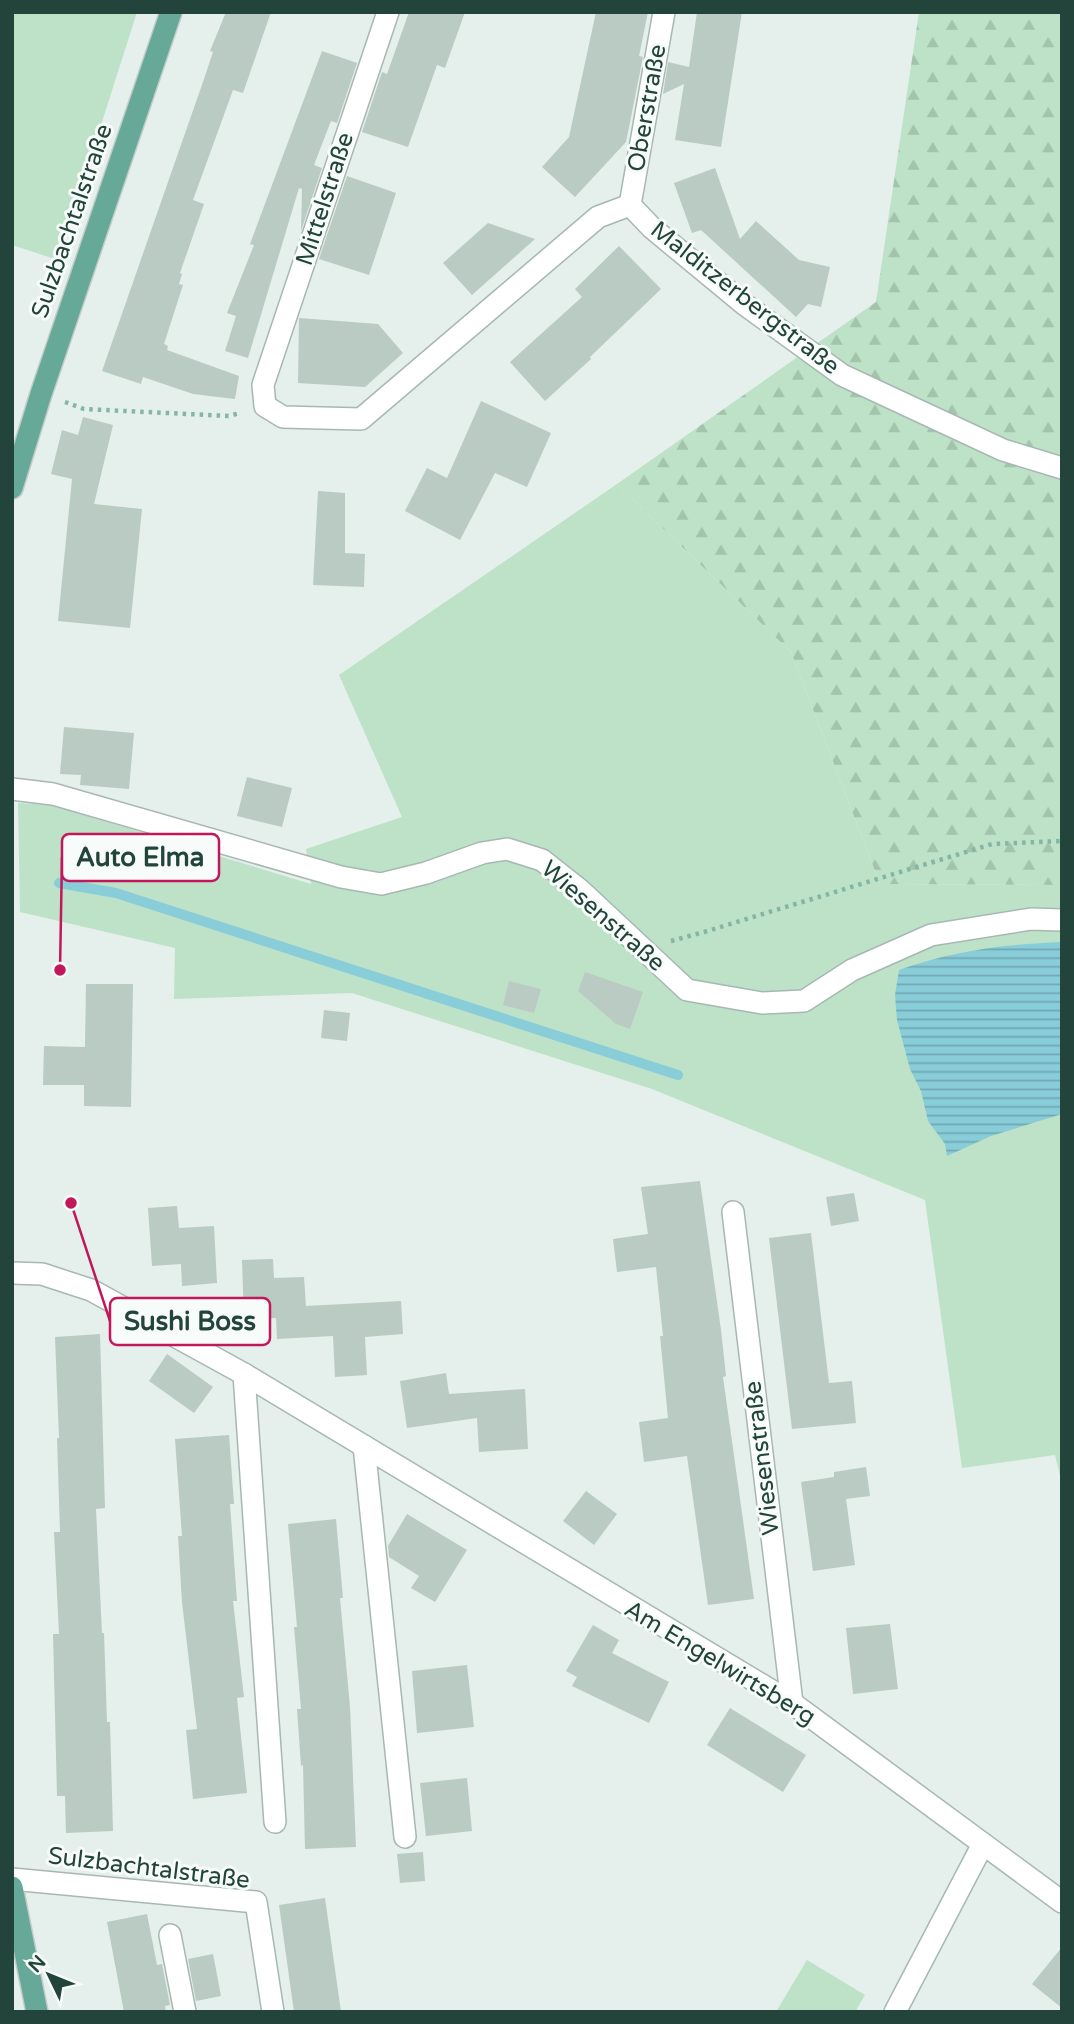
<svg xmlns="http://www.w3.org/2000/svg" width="1074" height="2024" font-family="'Varela Round',sans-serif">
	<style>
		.grass { fill: #bde2c7 }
		.forest { fill: url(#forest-firs) }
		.water { fill: url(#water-rules) }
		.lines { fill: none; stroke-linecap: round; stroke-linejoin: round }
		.stream { stroke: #89cdd9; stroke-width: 10 }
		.building { fill: #bacbc4 }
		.minor-casing { stroke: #a7b8b3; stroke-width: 24 }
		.major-casing { stroke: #c1cbc8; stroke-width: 24 }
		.path { stroke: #83b6a6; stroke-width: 4.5; stroke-dasharray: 3.5 5; stroke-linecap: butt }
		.minor { stroke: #fff; stroke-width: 21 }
		.major { stroke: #66a998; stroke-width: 21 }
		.labels { text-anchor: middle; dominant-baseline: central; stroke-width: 6; stroke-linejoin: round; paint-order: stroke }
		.street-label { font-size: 24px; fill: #22443b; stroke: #f7fbf9 }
		.leader { fill: none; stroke: #c2185b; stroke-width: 2.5 }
		.callout-dot { fill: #c2185b; stroke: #f7fbf9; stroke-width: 2.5 }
		.callout { fill: #f7fbf9; stroke: #c2185b; stroke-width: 2.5 }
		.callout-label { font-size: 26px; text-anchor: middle; font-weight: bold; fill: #22443b }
	</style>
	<defs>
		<pattern id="forest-firs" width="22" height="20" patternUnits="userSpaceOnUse" patternTransform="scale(1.75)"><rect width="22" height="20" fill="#bde2c7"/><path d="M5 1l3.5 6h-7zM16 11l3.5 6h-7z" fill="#a2c3ac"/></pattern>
		<pattern id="water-rules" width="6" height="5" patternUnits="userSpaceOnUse" patternTransform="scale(1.75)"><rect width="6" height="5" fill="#89cdd9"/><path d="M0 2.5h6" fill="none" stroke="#70a8b1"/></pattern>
	</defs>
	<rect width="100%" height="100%" fill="#e5efeb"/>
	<!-- grass -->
	<g class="grass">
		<path d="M12 12H137L58 260 12 245Z"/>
		<path d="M617 484 791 652 880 884 1062 885V1484L1055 1455 962 1468 925 1200 652 1089 352 993 174 999 175 948 20 912 18 803 51 805 311 884 306 849 402 817 339 675Z"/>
		<path d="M807 1960 865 1995 855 2012H776Z"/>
	</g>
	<!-- forest -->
	<path class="forest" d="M919 12H1062V885L880 884 791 652 617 484 876 302Z"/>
	<!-- water -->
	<path class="water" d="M1062 942V1114L991 1136 947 1156 945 1144 928 1121 921 1091 910 1069 897 1020 895 995 899 970C952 951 1006 944 1062 942Z"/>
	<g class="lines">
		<!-- stream -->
		<path class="stream" d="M59 883 116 893 678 1075"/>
	</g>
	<!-- building -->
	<g class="building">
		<path d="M226 12H271L243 93 233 90 193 200 204 204 180 273 182 274 179 284 183 285 164 344 168 346 167 350 239 376 235 399 193 394 143 377 141 384 102 371 204 79 213 52 210 51Z"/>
		<path d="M409 12H465L445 68 437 65 408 147 362 132 382 72 387 74Z"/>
		<path d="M596 12H648L639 56 643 57 626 142 575 197 542 167 569 137Z"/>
		<path d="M697 12H742L721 147 675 140 684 84 663 94 668 62 689 67Z"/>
		<path d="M322 51 357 63 337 123 331 121 314 165 322 168 301 231 302 189 299 188 248 358 225 351 236 316 227 313 254 245 250 244Z"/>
		<path d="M715 168 740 239 756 221 799 260 830 267 821 307 808 304 796 317 701 230 692 233 674 183Z"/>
		<path d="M347 176 396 193 369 275 319 259Z"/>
		<path d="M488 223 535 239 472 295 443 263Z"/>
		<path d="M619 246 661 289 590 357 591 359 545 401 510 362 582 297 575 289Z"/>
		<path d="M299 318 378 324 403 353 365 387 298 383Z"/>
		<path d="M481 401 551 433 527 487 495 473 460 540 405 511 427 468 447 478Z"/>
		<path d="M83 417 113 425 94 504 142 509 130 628 58 621 72 479 51 474 62 430 78 435Z"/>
		<path d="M318 491 345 493V553L365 554 364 587 313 585Z"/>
		<path d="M64 727 134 733 129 789 80 785 81 775 60 774Z"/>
		<path d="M247 777 292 788 282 827 237 816Z"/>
		<path d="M585 972 643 992 630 1029 616 1024 578 991Z"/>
		<path d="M509 981 541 989 534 1013 503 1005Z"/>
		<path d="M86 984H133L131 1107 84 1106V1085H43L44 1046 85 1047Z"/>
		<path d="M324 1010 350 1013 347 1041 321 1038Z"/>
		<path d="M700 1181 721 1330 726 1376 723 1377 754 1599 708 1605 687 1456 644 1462 639 1422 668 1418 660 1336H663L656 1267 617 1272 613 1239 648 1234 641 1187Z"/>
		<path d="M854 1193 859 1221 831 1226 826 1197Z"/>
		<path d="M177 1206 179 1228 214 1226 217 1283 182 1286 181 1264 152 1266 148 1208Z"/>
		<path d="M811 1233 829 1383 852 1381 856 1423 792 1429 769 1238Z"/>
		<path d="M273 1259 274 1278 304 1277 306 1306 401 1301 403 1334 365 1337 367 1375 335 1377 333 1336 277 1339 276 1318 244 1319 242 1260Z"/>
		<path d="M100 1334 105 1508 96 1509 102 1633H104L107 1722H110L113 1831 66 1833 65 1796H57L53 1634H59L54 1532H60L57 1438H59L55 1337Z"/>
		<path d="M167 1354 213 1387 194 1413 149 1381Z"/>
		<path d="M446 1373 449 1394 525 1389 528 1449 479 1452 477 1418 407 1428 400 1381Z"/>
		<path d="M229 1435 234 1504H230L237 1601H233L244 1697 237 1698 247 1793 193 1799 186 1730 197 1729 182 1602 178 1536H182L175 1439Z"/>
		<path d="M866 1467 870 1496 846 1499 855 1565 813 1571 801 1482 834 1477V1472Z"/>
		<path d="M586 1491 617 1514 594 1545 563 1521Z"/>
		<path d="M407 1514 467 1550 435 1602 411 1588 419 1576 389 1557 388 1546Z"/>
		<path d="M336 1519 343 1598H340L350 1707 356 1847 305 1849 303 1765 301 1766 297 1709H301L294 1627H297L288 1524Z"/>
		<path d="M890 1624 898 1689 853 1694 846 1628Z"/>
		<path d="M593 1625 619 1640 612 1653 669 1682 649 1723 572 1686 577 1677 566 1671Z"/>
		<path d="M467 1665 474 1727 417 1733 412 1671Z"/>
		<path d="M730 1708 806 1755 783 1792 707 1745Z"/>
		<path d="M467 1778 472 1831 426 1836 420 1783Z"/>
		<path d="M423 1852 425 1881 400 1883 397 1854Z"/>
		<path d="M325 1898 341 2012H294L279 1905Z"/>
		<path d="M147 1914 157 1965 162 1964 170 2005 165 2006 166 2012H124L107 1922Z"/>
		<path d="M1062 1947V2008L1032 1984Z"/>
		<path d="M213 1954 221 1996 196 2001 188 1959Z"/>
	</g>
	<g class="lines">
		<defs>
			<g id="minor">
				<path d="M388 12 263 385 265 406 283 417 361 419 598 217 630 205 652 228 744 304 842 375 1003 450 1062 468"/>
				<path d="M630 205 664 12"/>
				<path d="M12 789 53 794 341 877 381 884 426 873 482 853 507 849 542 860 580 890 687 990 762 1003 804 1001 852 970 931 935 1031 919 1062 920"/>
				<path d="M733 1212 792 1703"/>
				<path d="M12 1273 42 1274 91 1290 244 1374 792 1703 1062 1902"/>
				<path d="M244 1374 275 1822"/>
				<path d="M364 1446 405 1837"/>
				<path d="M12 1879 256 1902 273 2012"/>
				<path d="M170 1935 185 2012"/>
				<path d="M895 2012 983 1844"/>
			</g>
			<g id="major">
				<path d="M12 488 41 394 171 12"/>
				<path d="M12 1887 37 2012"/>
			</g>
		</defs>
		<!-- minor casing -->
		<use href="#minor" class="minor-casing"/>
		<!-- major casing -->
		<use href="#major" class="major-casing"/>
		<!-- path -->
		<g class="path">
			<path d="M65 402 84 409 229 416 240 413"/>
			<path d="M671 941 704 932 992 844 1062 841"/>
		</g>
		<!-- minor -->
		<use href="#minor" class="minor"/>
		<!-- major -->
		<use href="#major" class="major"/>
	</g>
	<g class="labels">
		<!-- street labels -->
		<g class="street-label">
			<text transform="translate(647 108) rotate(-80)">Oberstraße</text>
			<text transform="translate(325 199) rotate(-72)">Mittelstraße</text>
			<text transform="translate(72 221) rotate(-71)">Sulzbachtalstraße</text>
			<text transform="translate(745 298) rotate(38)">Malditzerbergstraße</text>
			<text transform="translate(603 916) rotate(41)">Wiesenstraße</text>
			<text transform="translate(762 1458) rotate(-97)">Wiesenstraße</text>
			<text transform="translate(720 1663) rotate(31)">Am Engelwirtsberg</text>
			<text transform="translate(149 1868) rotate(7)">Sulzbachtalstraße</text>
		</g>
	</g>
	<!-- callouts -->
	<path class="leader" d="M60 970L62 857M71 1203L110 1321"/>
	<g class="callout-dot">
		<circle cx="60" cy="970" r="7"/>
		<circle cx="71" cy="1203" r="7"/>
	</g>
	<g class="callout">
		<rect x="62" y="834" width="157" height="47" rx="7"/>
		<rect x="110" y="1298" width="160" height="47" rx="7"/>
	</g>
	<g class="callout-label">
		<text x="140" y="866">Auto Elma</text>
		<text x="190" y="1330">Sushi Boss</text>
	</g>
	<!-- border -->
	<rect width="1074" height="2024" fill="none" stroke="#22443b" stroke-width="28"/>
	<!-- north arrow -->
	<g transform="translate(49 1975) rotate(313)" stroke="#f7fbf9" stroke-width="5" paint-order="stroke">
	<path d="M0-5L12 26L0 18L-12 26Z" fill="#22443b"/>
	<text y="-10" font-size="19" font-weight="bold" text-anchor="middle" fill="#22443b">N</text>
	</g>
</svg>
